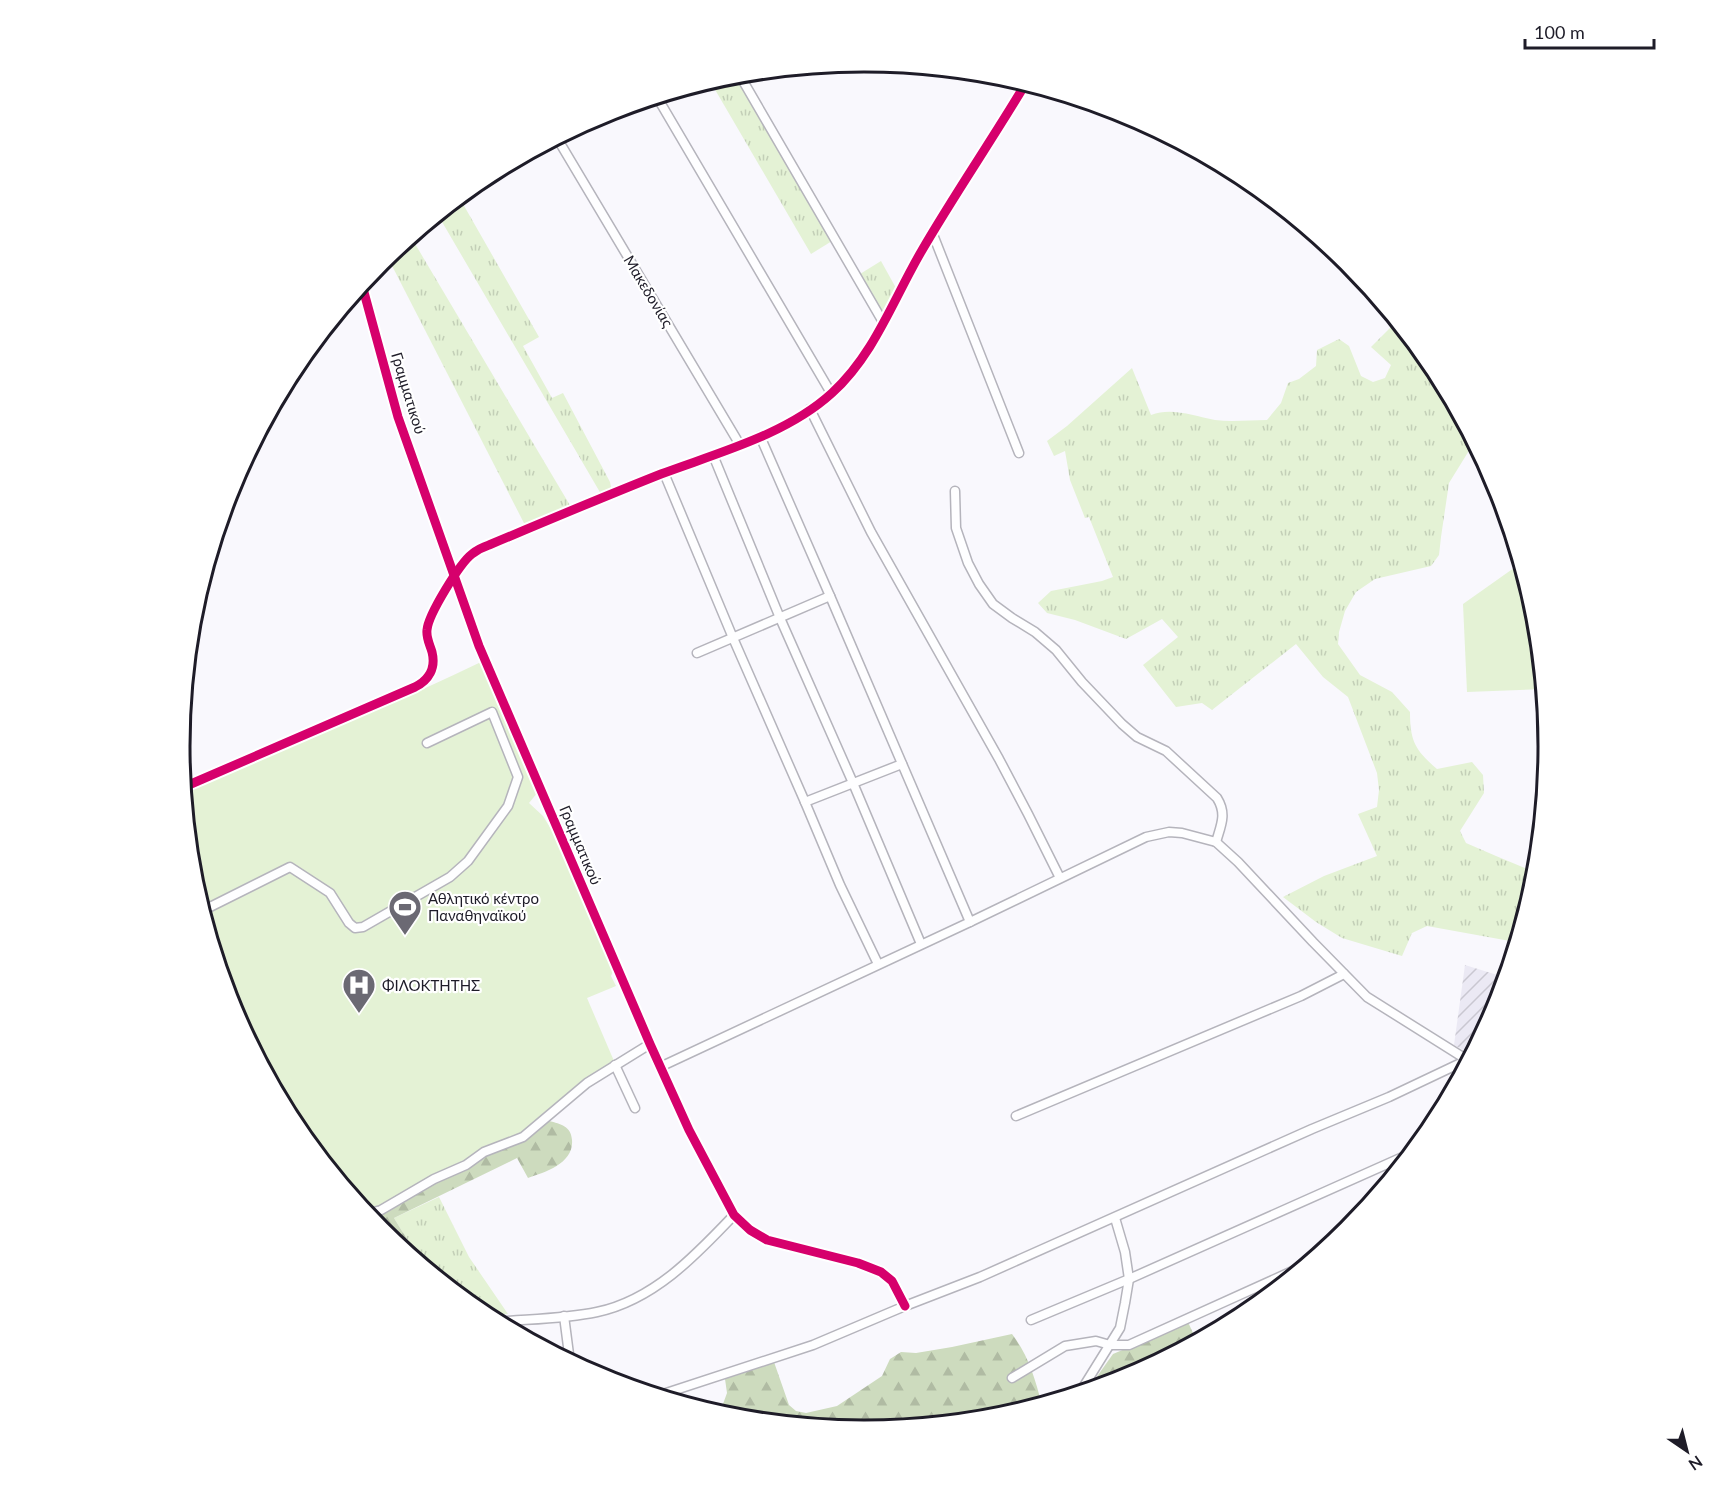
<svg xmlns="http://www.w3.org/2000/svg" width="1729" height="1493" font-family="Lato,sans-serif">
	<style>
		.industrial { fill: url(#industrial-furrows) }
		.grass { fill: url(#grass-tufts) }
		.forest { fill: url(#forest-firs) }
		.park { fill: #e4f2d5 }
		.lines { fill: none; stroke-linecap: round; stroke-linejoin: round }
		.minor-casing { stroke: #b5b4bc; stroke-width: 11 }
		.minor { stroke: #fefeff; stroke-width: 8 }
		.cycleway-casing { stroke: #fff; stroke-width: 13 }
		.cycleway { stroke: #d6006c; stroke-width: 9 }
		.labels { text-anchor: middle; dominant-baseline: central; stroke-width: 4.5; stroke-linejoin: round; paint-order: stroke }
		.street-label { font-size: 15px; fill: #1e1c28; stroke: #fff }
		.poi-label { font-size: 15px; fill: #1e1c28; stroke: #fff; text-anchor: start }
		.rim { fill: none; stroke: #1e1c28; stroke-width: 3 }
	</style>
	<defs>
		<pattern id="industrial-furrows" width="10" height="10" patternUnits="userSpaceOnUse" patternTransform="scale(1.5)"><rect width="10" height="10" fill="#ebe9f4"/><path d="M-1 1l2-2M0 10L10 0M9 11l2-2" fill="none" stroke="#c9c7d1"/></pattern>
		<pattern id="grass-tufts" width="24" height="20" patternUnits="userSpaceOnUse" patternTransform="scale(1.5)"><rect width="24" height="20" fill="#e4f2d5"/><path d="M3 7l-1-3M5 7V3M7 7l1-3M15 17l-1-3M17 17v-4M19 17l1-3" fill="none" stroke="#c3cfb7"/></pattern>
		<pattern id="forest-firs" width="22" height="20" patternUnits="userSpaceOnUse" patternTransform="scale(1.5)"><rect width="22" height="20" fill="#cddbbe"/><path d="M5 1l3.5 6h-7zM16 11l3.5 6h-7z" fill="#b0bba3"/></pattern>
	</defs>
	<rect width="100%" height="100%" fill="#f9f8fd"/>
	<!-- industrial -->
	<path class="industrial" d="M1465 965 1507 978 1497 1009 1473 1055 1454 1045Z"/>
	<!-- grass -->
	<g class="grass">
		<path d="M735 74 832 241 811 254 710 81Z"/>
		<path d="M459 197 539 337 523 346 552 398 563 393 610 482 611 487 608 491 601 494 438 215Z"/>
		<path d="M411 237 571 507 526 527 387 256Z"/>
		<path d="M881 261 896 288 885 309 881 311 860 274Z"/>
		<path d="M1394 324H1400L1434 366 1476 445 1470 449 1449 483 1441 537 1439 555 1431 566 1375 579 1356 592 1345 611 1339 632 1338 644 1360 675 1392 692 1410 712C1410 741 1415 750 1437 769L1472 762 1483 775 1484 793 1460 831 1466 843 1496 856 1537 873 1536 880 1519 936 1510 941 1427 926 1412 933 1402 956 1342 938 1316 922 1283 897 1324 876 1377 856 1358 814 1377 807 1379 790 1377 773 1348 697 1323 677 1296 644 1212 710 1202 703 1176 707 1143 665 1178 637 1162 619 1126 639 1075 620 1047 613 1038 603 1051 591 1102 581 1113 577 1089 517 1085 518 1070 480 1065 451 1054 456 1047 441 1067 426 1132 368 1151 415C1172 407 1193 416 1215 420 1232 422 1250 420 1267 420L1281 403 1288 383 1299 379 1316 366 1317 350 1339 339 1349 346 1361 376 1373 382 1385 378 1391 365 1371 347Z"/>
		<path d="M439 1197 469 1257 508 1314 484 1316 424 1267 394 1218Z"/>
	</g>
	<!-- forest -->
	<g class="forest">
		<path d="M549 1121C561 1124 571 1126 572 1140 574 1163 546 1172 528 1178L517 1158 394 1218 424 1267 380 1231 367 1215 487 1153 528 1138Z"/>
		<path d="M1188 1322 1197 1342 1126 1379 1086 1392 1113 1354Z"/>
		<path d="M1012 1334C1029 1356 1035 1379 1042 1405L998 1418 865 1431 731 1418 719 1415 727 1393 725 1379 774 1362 789 1405 796 1411 806 1413 837 1406 882 1376 890 1359 901 1352 916 1353 952 1347Z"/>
	</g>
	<!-- park -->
	<g class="park">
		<path d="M1521 563 1536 613 1544 689 1467 692 1463 604Z"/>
		<path d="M481 662 538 792 529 803 543 816 559 842 614 969 611 976 616 986 587 998 614 1061 587 1079 520 1135 486 1146 461 1164 388 1203 364 1211 295 1127 232 1008 193 880 184 793C283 749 384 709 481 662Z"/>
	</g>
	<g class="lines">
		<defs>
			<g id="minor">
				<path d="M739 74 883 322"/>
				<path d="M657 97 831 393"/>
				<path d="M557 138 740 445"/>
				<path d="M932 232 1019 453"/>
				<path d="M362 285 398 417 479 646 650 1044 689 1130 734 1215 750 1230 767 1240 858 1263 881 1272 892 1281 905 1306"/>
				<path d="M810 409 871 532 999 759 1028 814 1060 878"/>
				<path d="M713 455 780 618 853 783 921 944"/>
				<path d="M664 473 733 638 805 802 840 885 878 964"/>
				<path d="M955 491 956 528 968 563 979 584 993 604 1012 618 1035 632 1056 650 1082 682 1122 724 1137 737 1166 751 1217 798C1227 814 1221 825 1216 842"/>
				<path d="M830 596 970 922"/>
				<path d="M697 653 830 596 760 436"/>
				<path d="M184 787 415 687C429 680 436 668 432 652 430 645 426 638 427 630 428 615 460 563 472 554 477 550 483 547 489 545 546 521 603 497 661 474 717 453 786 435 832 393 874 355 893 300 921 252 954 195 992 140 1026 83"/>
				<path d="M805 802 902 764"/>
				<path d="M202 911 290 867 330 893 349 923 355 928 363 927 450 877 468 861 508 806 518 777 492 712 427 743"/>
				<path d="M615 1065 635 1108"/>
				<path d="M660 1067 970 922 1146 837 1169 832 1182 833 1216 842 1238 862 1313 942 1367 997 1469 1061"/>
				<path d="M1016 1116 1301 996 1344 974"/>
				<path d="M366 1214 381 1210 434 1179 466 1165 484 1152 523 1137 587 1083 650 1044"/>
				<path d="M564 1316 570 1362"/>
				<path d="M1031 1320 1129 1279 1414 1152"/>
				<path d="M495 1322C528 1319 564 1319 597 1312 654 1300 696 1255 734 1215"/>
				<path d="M1012 1378 1065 1346 1096 1341 1110 1345H1129L1308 1264"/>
				<path d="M1079 1394 1120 1328 1125 1303 1129 1279 1125 1252 1115 1218"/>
				<path d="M657 1396 813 1345 905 1306 980 1277 1312 1129 1389 1097 1467 1060"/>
			</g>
		</defs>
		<!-- minor casing -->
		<use href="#minor" class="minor-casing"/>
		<!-- minor -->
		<use href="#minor" class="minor"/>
		<defs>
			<g id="cycleway">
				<path d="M362 285 398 417 479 646 650 1044 689 1130 734 1215 750 1230 767 1240 858 1263 881 1272 892 1281 905 1306"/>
				<path d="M184 787 415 687C429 680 436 668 432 652 430 645 426 638 427 630 428 615 460 563 472 554 477 550 483 547 489 545 546 521 603 497 661 474 717 453 786 435 832 393 874 355 893 300 921 252 954 195 992 140 1026 83"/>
			</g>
		</defs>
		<!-- cycleway casing -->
		<use href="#cycleway" class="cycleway-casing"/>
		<!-- cycleway -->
		<use href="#cycleway" class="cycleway"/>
	</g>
	<!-- icons -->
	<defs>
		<symbol id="stadium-pin" viewBox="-11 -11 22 30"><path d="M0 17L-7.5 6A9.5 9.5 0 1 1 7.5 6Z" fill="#6b6973" stroke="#fff"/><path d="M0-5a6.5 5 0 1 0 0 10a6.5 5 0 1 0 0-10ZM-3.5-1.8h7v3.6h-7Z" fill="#fff"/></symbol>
		<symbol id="hospital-pin" viewBox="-11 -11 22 30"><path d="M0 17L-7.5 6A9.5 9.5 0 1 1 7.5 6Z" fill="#6b6973" stroke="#fff"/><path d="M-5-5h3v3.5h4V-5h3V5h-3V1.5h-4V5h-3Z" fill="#fff"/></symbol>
	</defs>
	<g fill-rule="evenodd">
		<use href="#stadium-pin" x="386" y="888" width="38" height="52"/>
		<use href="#hospital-pin" x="340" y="966" width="38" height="52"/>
	</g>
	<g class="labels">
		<!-- street labels -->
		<g class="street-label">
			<text transform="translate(649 291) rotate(59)">Μακεδονίας</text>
			<text transform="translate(409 393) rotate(73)">Γραμματικού</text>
			<text transform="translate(581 845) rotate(67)">Γραμματικού</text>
		</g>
		<!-- poi labels -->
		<g class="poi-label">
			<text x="428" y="898">Αθλητικό κέντρο<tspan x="428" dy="17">Παναθηναϊκού</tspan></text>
			<text x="382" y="985">ΦΙΛΟΚΤΗΤΗΣ</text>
		</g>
	</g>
	<!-- crop -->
	<path d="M0 0H1729V1493H0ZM190 746a674 674 0 1 1 1348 0a674 674 0 1 1-1348 0Z" fill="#fff" fill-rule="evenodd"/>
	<path class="rim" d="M190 746a674 674 0 1 1 1348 0a674 674 0 1 1-1348 0Z"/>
	<!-- north arrow -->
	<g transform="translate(1687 1451) rotate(145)" stroke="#ffffff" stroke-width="4.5" paint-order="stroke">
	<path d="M0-4.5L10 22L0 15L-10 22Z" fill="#1e1c28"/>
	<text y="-9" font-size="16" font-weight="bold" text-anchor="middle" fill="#1e1c28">N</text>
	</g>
	<!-- scale -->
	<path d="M1525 39v9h129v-9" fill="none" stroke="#1e1c28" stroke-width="3"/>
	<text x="1534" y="39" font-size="18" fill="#1e1c28" stroke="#ffffff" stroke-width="4.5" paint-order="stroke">100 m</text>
</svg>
